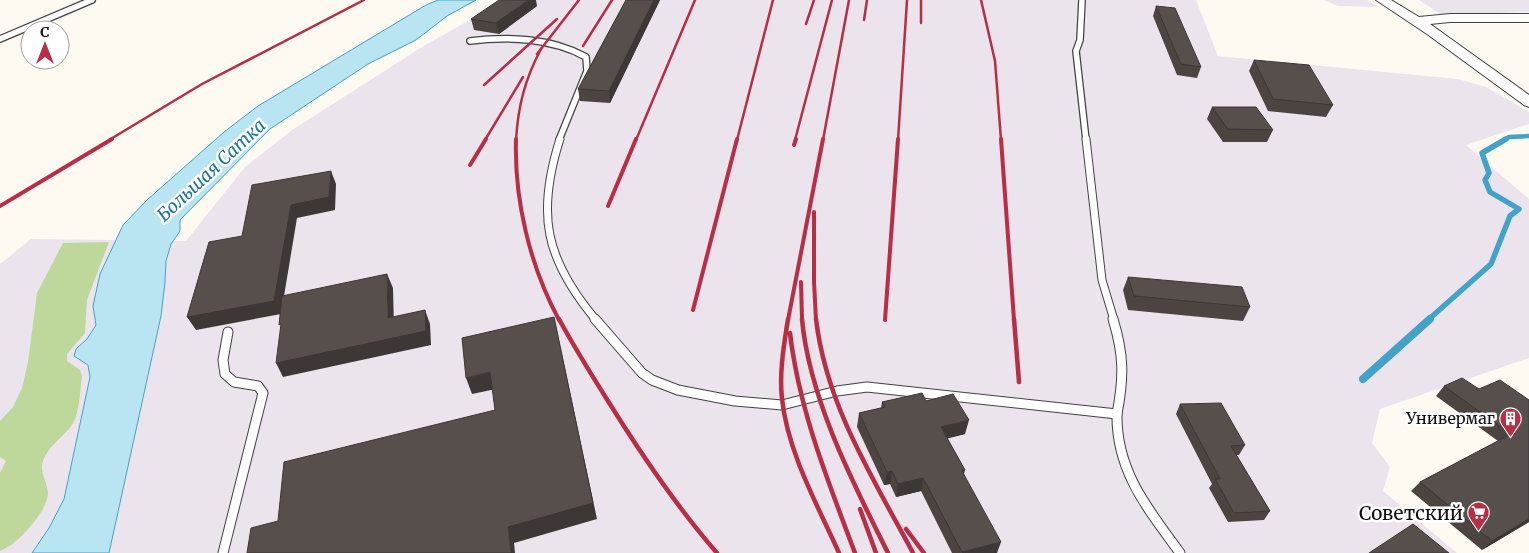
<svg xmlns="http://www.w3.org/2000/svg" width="1529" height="553" font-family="Merriweather,serif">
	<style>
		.industrial { fill: #ebe4ed }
		.forest { fill: #bed89c }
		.water { fill: #b9e5f3; stroke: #43a2c7 }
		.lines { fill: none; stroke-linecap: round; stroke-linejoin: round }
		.stream-far2 { stroke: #43a2c7; stroke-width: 4.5 }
		.stream-far1 { stroke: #43a2c7; stroke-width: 5.5 }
		.stream { stroke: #43a2c7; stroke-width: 8 }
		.service-far2-casing { stroke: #424242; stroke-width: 8 }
		.service-far1-casing { stroke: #424242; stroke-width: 9 }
		.service-casing { stroke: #424242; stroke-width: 11 }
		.tertiary-casing { stroke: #424242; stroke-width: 2 }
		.service-far2 { stroke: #fff; stroke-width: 5.5 }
		.service-far1 { stroke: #fff; stroke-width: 7 }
		.service { stroke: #fff; stroke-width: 9 }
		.tertiary { fill: #fff; fill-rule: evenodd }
		.rail-far2 { stroke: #b92d45; stroke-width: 2.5 }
		.rail-far1 { stroke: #b92d45; stroke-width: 4 }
		.rail { stroke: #b92d45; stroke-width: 4.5 }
		.wall { fill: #4b4441 }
		.shaded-wall { fill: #3d3735 }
		.building { fill: #574f4c; stroke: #3d3735 }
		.labels { text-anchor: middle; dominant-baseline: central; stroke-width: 5; stroke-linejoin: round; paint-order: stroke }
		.poi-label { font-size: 16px; fill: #0f0f0f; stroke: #fff; text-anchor: end }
		.water-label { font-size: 18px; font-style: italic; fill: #1e749c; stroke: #fff }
		.near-poi-label { font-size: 19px; fill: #0f0f0f; stroke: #fff; text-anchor: end }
	</style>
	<rect width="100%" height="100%" fill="#fefaf2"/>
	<!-- industrial -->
	<g class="industrial">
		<path d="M505 0H1196L1218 56 1458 79 1486 87 1529 112V124L1466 145 1529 199V358L1380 409 1372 443 1390 467 1383 491 1457 553H0V264L31 239 186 241 245 167 292 130 422 47Z"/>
		<path d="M1323 0H1367L1378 7 1338 6Z"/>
		<path d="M1398 0H1529V12L1442 15 1419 0Z"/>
	</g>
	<!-- forest -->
	<path class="forest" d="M109 242 87 300 85 333 67 354V361L80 370 82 376C80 391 80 412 72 425 63 437 48 446 43 461 39 472 48 483 48 494 47 512 16 546 0 551V473L6 461 0 457V421L13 407 22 388 28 362 37 293 63 243Z"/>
	<!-- water -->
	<path class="water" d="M438 0H476L447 16 416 40 368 64 270 129 180 220V231L171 244 166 261 165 282 161 316 109 553H32L49 528 64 499 90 377 88 365 74 356 76 349 87 339 96 325 93 306 100 274 123 225 147 200 224 132 258 106 426 5Z"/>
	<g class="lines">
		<!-- stream-far2 -->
		<path class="stream-far2" d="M1504 140 1509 137 1529 136"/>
		<!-- stream-far1 -->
		<path class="stream-far1" d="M1428 320 1491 264 1510 216 1519 209 1490 192 1485 180 1489 173 1482 153 1506 139"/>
		<!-- stream -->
		<path class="stream" d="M1363 379 1430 319"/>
		<defs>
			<g id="service-far2">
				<path d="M1082 0 1080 40 1076 51 1086 140"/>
				<path d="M0 39 92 0"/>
				<path d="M470 41C507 36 552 38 586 57L587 71 559 140"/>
			</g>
			<g id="service-far1">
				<path d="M560 139C536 214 545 259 596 320"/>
				<path d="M1086 139 1102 280 1114 320"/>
			</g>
			<g id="service">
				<path d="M595 319 642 373 652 380 678 390 735 401 782 405 837 391 867 387 1117 414C1124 377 1124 355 1113 319"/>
				<path d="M1117 414C1116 471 1148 509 1180 553"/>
				<path d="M223 553 263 393 258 386 234 382 225 374 223 360 228 332"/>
			</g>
			<path id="tertiary" d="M1376 0H1391L1419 17 1450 14H1529V22H1450L1430 24 1529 95V107L1524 105 1427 34Z"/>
		</defs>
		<!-- service-far2 casing -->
		<use href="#service-far2" class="service-far2-casing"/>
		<!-- service-far1 casing -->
		<use href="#service-far1" class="service-far1-casing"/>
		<!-- service casing -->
		<use href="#service" class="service-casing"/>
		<!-- tertiary casing -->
		<use href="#tertiary" class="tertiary-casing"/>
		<!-- service-far2 -->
		<use href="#service-far2" class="service-far2"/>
		<!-- service-far1 -->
		<use href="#service-far1" class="service-far1"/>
		<!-- service -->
		<use href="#service" class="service"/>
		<!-- tertiary -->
		<use href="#tertiary" class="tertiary"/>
		<!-- rail-far2 -->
		<g class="rail-far2">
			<path d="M921 0V23"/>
			<path d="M981 0 995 61 1001 140"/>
			<path d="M864 20 867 0"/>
			<path d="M806 24 814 0"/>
			<path d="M583 46 612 0"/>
			<path d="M537 54 579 0"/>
			<path d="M484 85 557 19"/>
			<path d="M109 140 202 84 364 0"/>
			<path d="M485 140 523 77"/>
			<path d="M516 140C518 106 525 79 541 49"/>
			<path d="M636 140 695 0"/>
			<path d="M737 140 773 0"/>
			<path d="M795 140 832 0"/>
			<path d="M823 140 849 0"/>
			<path d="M898 140 907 0"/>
		</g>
		<!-- rail-far1 -->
		<g class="rail-far1">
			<path d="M516 139C514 200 530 266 559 320"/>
			<path d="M1001 139 1014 320"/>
			<path d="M794 145 796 139"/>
			<path d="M470 165 486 139"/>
			<path d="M0 206 112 139"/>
			<path d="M608 206 636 139"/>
			<path d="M814 212V282L816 320"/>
			<path d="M801 282 802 320"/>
			<path d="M693 310 737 139"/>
			<path d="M788 320 823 139"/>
			<path d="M885 320 898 139"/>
		</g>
		<!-- rail -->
		<g class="rail">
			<path d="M559 319C574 347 591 374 608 401 641 454 676 506 717 553"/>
			<path d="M788 319C784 345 779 372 782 399 788 453 817 504 839 553"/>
			<path d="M802 319C809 398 853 483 888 553"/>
			<path d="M816 319C826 405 873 478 913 553"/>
			<path d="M1014 319 1019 382"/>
			<path d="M790 333C799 410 828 481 855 553"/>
			<path d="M860 509 876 553"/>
			<path d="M906 529 924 553"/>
		</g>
	</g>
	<!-- wall -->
	<g class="wall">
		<path d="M626 0H660L610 103 580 101 578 89Z"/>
		<path d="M537 6 499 34 474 30 471 19Z"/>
		<path d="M1156 6 1201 67 1197 78 1177 75 1153 16Z"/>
		<path d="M1254 60 1333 105 1326 117 1268 111 1249 71Z"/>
		<path d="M1212 107 1273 130 1267 142H1223L1207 119Z"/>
		<path d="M1128 277 1250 307 1243 321 1128 310 1123 290Z"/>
		<path d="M1444 386 1479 389 1529 400V522L1482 550 1411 491 1420 482 1498 441 1436 396Z"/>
		<path d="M926 401 965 434 947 438 965 470 964 474 997 553H952L921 491 896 497 890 484 884 485 857 427 859 413 881 408 882 402Z"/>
		<path d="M1180 404 1245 445 1239 455H1236L1270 511 1264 520 1228 522 1209 488 1212 484 1176 414Z"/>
	</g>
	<!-- shaded-wall -->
	<g class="shaded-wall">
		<path d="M528 0H536L537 6 499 34 496 23Z"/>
		<path d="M654 0H660L610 103 609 91Z"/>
		<path d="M331 171 336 184 335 210 297 218 281 314 196 330 187 317 291 205Z"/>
		<path d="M387 274 393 288 394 331 388 318Z"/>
		<path d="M425 310 430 324 431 345 283 377 276 363Z"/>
		<path d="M554 317 597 519 514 543 515 553H511L508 527Z"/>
		<path d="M490 372 496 389 472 394 466 378Z"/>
		<path d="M969 420 965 434 938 441 941 427Z"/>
		<path d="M892 471 890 484 884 485 887 472Z"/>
		<path d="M923 478 921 491 896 497 898 484Z"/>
		<path d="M1529 519V522L1482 550 1492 541Z"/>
		<path d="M1001 542 997 553H962V552Z"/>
	</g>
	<!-- building -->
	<g class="building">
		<path d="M499 0H528L496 23 471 19Z"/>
		<path d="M626 0H654L609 91 578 89Z"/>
		<path d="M1156 6 1175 8 1201 67 1181 64Z"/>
		<path d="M1254 60 1309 65 1333 105 1273 99Z"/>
		<path d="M1212 107H1256L1273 130 1228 129Z"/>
		<path d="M331 171 329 197 291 205 274 301 187 317 209 242 242 236 252 185Z"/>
		<path d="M387 274 388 318 425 310 426 331 276 363 281 324 279 325 282 296Z"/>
		<path d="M1128 277 1242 287 1250 307 1134 296Z"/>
		<path d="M554 317 593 503 508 527 511 553H247L251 528 278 521 284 462 495 410 490 372 466 378 462 338Z"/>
		<path d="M1462 378 1479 389 1500 380 1529 400V519L1492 541 1420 482 1511 434 1444 386Z"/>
		<path d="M922 393 926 401 953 394 969 420 941 427 965 470 962 471 1001 542 962 552 923 478 898 484 892 471 887 472 859 413 885 407 882 402Z"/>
		<path d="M1221 403 1245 445 1231 446 1270 511 1234 513 1215 479H1220L1180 404Z"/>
		<path d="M1413 524 1449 553H1369Z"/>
	</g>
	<!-- icons -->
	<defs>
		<symbol id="building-pin" viewBox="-11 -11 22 30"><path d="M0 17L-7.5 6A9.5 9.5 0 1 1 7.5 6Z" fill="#b92d45" stroke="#fff"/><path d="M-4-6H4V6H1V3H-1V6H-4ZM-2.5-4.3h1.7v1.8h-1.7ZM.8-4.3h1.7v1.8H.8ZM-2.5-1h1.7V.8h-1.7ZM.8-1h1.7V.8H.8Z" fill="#fff"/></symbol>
		<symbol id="supermarket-pin" viewBox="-11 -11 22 30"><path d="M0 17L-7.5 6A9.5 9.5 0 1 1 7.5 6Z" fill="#b92d45" stroke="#fff"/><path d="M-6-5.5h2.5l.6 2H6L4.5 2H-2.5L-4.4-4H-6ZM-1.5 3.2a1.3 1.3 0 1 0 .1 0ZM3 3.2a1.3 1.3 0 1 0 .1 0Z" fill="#fff"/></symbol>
	</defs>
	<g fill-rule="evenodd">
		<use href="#building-pin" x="1498" y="406" width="25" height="34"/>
		<use href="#supermarket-pin" x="1466" y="500" width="25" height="34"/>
	</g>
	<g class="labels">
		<!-- poi labels -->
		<g class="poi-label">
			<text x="1495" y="418">Универмаг</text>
		</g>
		<!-- water labels -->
		<g class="water-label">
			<text transform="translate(211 170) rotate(-43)">Большая Сатка</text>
		</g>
		<!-- near-poi labels -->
		<g class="near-poi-label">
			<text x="1463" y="513">Советский</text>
		</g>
	</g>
	<!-- north arrow -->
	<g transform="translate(45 45)"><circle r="24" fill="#ffffff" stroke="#9f9f9f"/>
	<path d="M0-4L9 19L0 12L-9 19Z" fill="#b92d45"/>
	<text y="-8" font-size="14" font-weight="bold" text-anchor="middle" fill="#0f0f0f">С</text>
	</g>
</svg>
